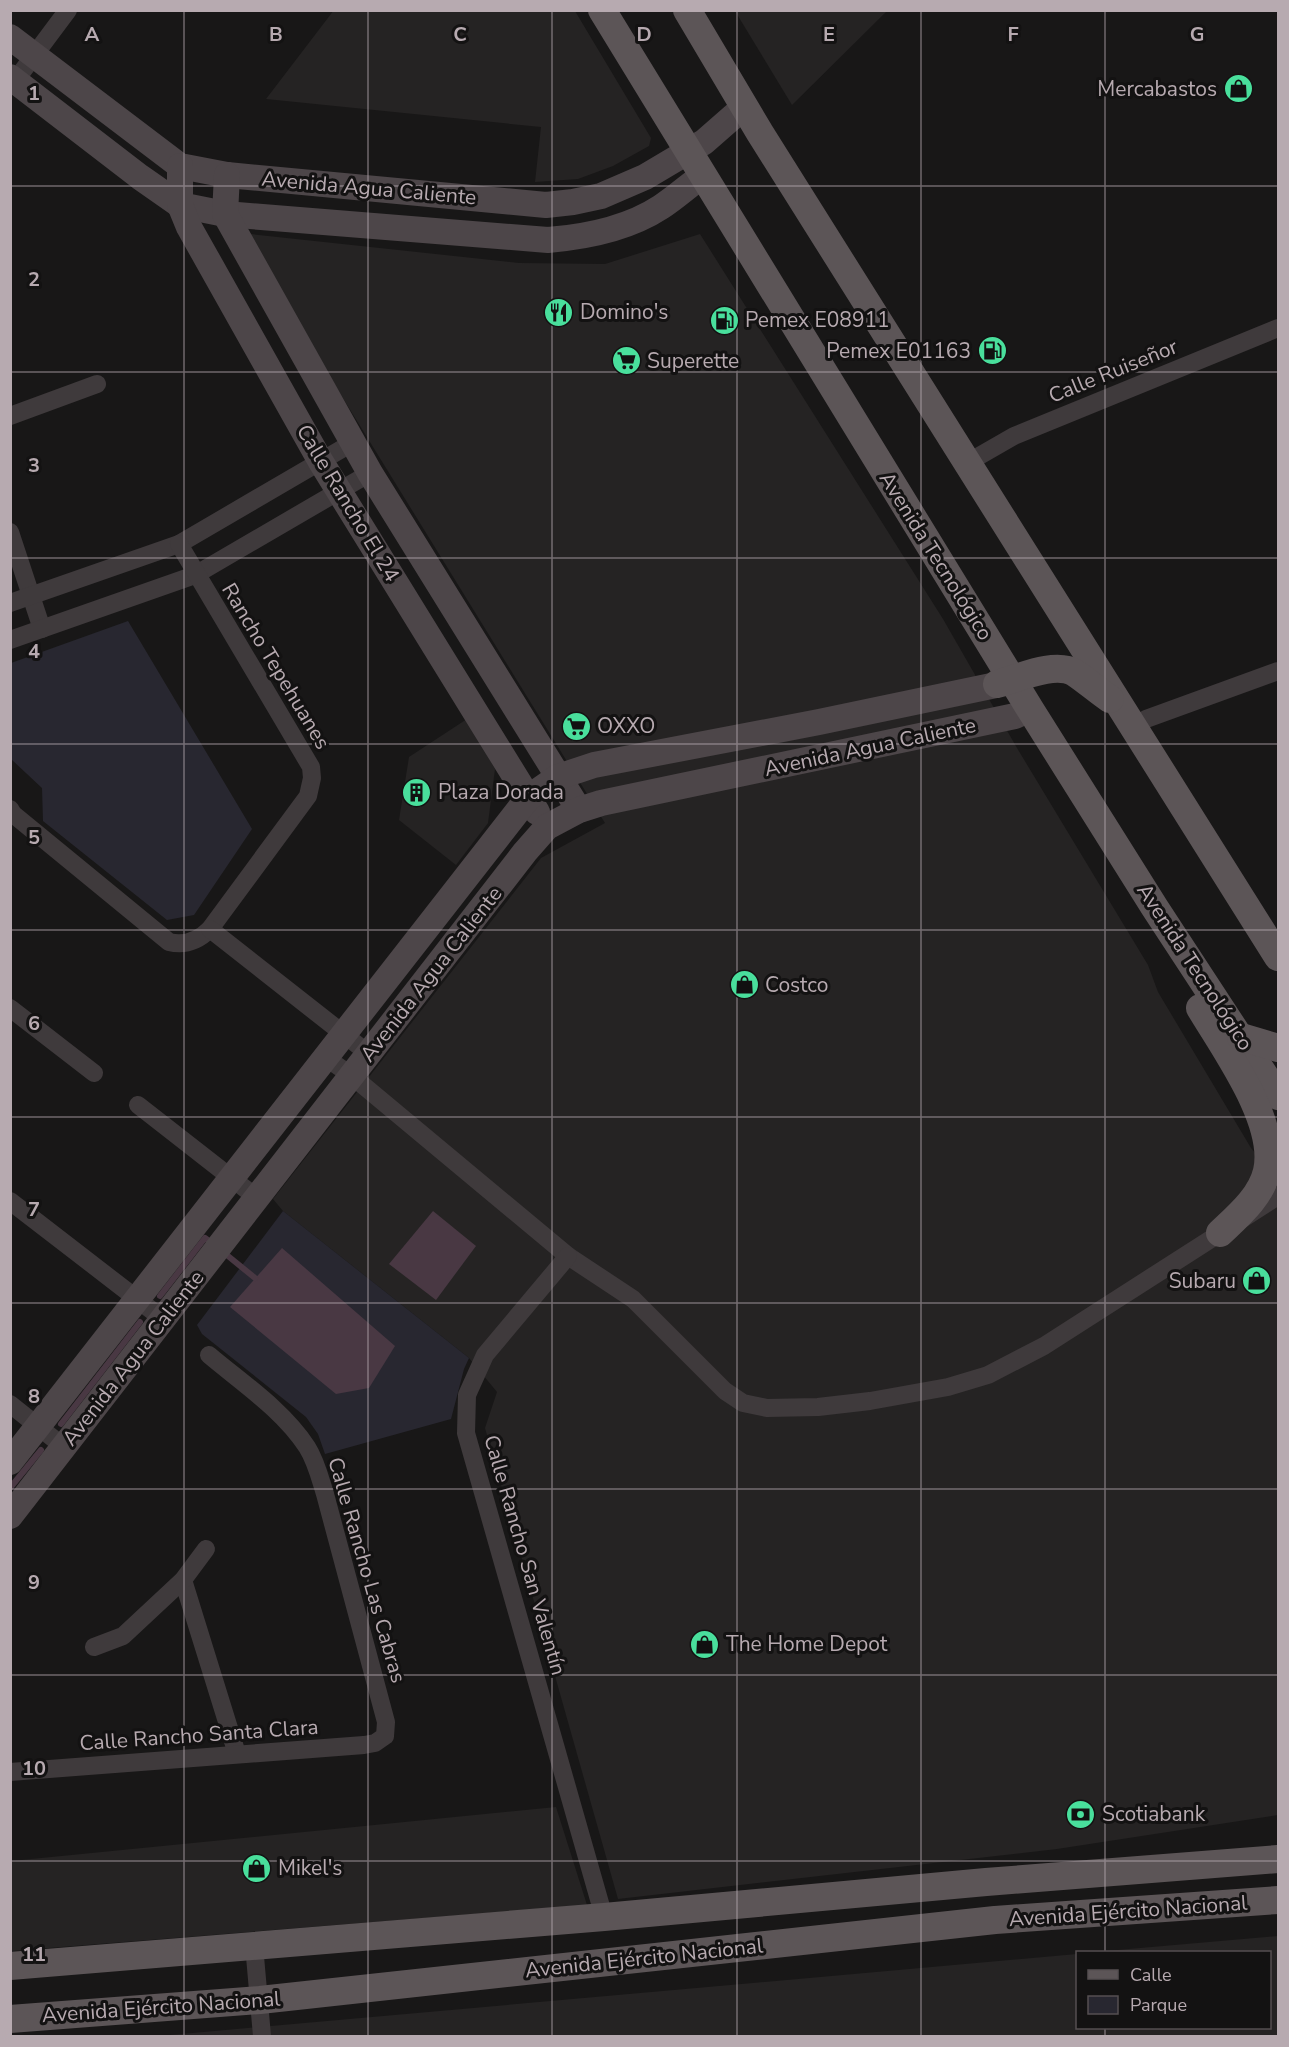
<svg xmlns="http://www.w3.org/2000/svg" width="1289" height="2047" font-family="'Nunito Sans',sans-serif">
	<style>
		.built { fill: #252323 }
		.green { fill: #282730 }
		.water { fill: #493843 }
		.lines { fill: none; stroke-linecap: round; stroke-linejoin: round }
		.stream { stroke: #493843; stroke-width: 6 }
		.street { stroke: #3f3a3c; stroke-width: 18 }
		.secondary { stroke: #4d4649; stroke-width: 26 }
		.primary { stroke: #5c5557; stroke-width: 28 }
		.grid { fill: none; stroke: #b7aab0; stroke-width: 1.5; stroke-opacity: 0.55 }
		.labels { text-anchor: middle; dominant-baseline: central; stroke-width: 6; stroke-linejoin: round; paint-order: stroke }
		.poi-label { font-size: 21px; fill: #b7aab0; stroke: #131212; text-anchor: start }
		.street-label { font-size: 21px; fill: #b7aab0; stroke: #131212 }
		.grid-label { font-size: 20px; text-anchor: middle; font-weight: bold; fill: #b7aab0; stroke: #131212; stroke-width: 6; stroke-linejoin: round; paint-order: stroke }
	</style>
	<rect width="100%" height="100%" fill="#181717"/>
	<!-- built -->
	<g class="built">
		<path d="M334 10 575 11 651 138 649 146 613 166 578 179 535 182 541 127 266 99Z"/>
		<path d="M735 11H887L792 105Z"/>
		<path d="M241 233 519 263 605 264 700 234 943 619 1017 748 1148 965 1158 992 1251 1148 1278 1179V1815L1057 1849 618 1899 485 1428 497 1392 469 1358 283 1211 273 1199 541 858 605 823Z"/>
		<path d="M467 719 495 769 488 823 456 865 399 820 409 757Z"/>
		<path d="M556 1807 587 1905 11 1951V1861Z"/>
		<path d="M1278 1936V2036H159L1077 1954 1078 2028H1270V1952H1094Z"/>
	</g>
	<!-- green -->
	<g class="green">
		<path d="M128 621 252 829 194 915 167 920 43 821 42 788 11 759V663Z"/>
		<path d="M283 1211 469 1358 464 1369 451 1419 325 1454 318 1434 306 1417 202 1334 197 1325Z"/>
	</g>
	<!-- water -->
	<g class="water">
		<path d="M433 1211 476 1246 436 1300 389 1264Z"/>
		<path d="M282 1248 395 1346 369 1388 336 1394 230 1307Z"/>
	</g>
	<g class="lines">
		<!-- stream -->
		<g class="stream">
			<path d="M228 1256 255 1278"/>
			<path d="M160 1296 205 1238 209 1241"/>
			<path d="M61 1424 140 1322"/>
			<path d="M10 1488 41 1450"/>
		</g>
		<!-- street -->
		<g class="street">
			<path d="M15 81 68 10"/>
			<path d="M10 416 97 384"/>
			<path d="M967 463 1014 436 1278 328"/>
			<path d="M10 532 42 629"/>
			<path d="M10 603 179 544 352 443"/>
			<path d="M10 640 195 575 370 473"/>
			<path d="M1135 728 1146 719 1278 671"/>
			<path d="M10 809 13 814 169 942C185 946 199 940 210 929L308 796 312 778 311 767 179 544"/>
			<path d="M210 929 369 1054"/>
			<path d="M10 1008 94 1073"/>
			<path d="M325 1057 352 1076 568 1256 633 1299 725 1391 743 1403 767 1408 818 1407 870 1401 948 1387 988 1375 1044 1346 1278 1196"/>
			<path d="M138 1105 257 1198"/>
			<path d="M10 1201 163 1319"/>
			<path d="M568 1256 485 1355 467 1395 466 1433 604 1917"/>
			<path d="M10 1404 64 1447"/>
			<path d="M183 1580 237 1754"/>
			<path d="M94 1647 123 1636 183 1580 206 1549"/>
			<path d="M10 1772 364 1745 375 1743 385 1736 386 1722 325 1494C320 1478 316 1461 307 1447 283 1410 242 1383 209 1355"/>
			<path d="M254 1945 262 2036"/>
		</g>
		<!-- secondary -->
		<g class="secondary">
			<path d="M10 37 180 166 227 175 546 205 573 202 601 196 645 177 704 142 744 107"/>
			<path d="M10 77 140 177 180 205 225 214 548 240C585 237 629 228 661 207 675 198 688 186 702 176"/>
			<path d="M180 166V205L189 227 321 462 537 812"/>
			<path d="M227 175 225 214 370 473 579 810"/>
			<path d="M10 1462 528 798 558 777 594 765 819 722 996 685"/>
			<path d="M10 1516 525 852 547 827 579 810 601 803 1015 716 1030 709"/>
		</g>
		<!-- primary -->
		<g class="primary">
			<path d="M602 10 1030 709 1155 908 1278 1096"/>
			<path d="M687 10 760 133 1278 957"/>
			<path d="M997 684C1019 678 1055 661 1075 673 1087 681 1098 691 1110 699"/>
			<path d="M1200 1008C1225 1050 1278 1122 1267 1171 1261 1197 1238 1216 1220 1233"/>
			<path d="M1241 1037 1278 1048"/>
			<path d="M10 1966 604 1917 986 1882 1278 1859"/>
			<path d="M10 2019 260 2000 995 1920 1278 1900"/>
		</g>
	</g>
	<!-- grid -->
	<path class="grid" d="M184 10V2036M368 10V2036M552 10V2036M737 10V2036M921 10V2036M1105 10V1952M10 186H1278M10 372H1278M10 558H1278M10 744H1278M10 930H1278M10 1117H1278M10 1303H1278M10 1489H1278M10 1675H1278M10 1861H1278M1105 2028V2036"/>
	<!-- icons -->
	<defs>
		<symbol id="shop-disc" viewBox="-11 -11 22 22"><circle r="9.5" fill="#49df9c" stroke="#131212"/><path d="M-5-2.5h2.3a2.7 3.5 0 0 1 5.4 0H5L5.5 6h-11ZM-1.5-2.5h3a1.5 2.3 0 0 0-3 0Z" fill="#111"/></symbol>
		<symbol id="restaurant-disc" viewBox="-11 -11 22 22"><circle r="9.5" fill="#49df9c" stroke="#131212"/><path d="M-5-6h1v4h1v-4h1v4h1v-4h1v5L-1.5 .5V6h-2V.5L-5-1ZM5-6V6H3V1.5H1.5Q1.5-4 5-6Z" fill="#111"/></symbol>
		<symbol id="fuel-disc" viewBox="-11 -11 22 22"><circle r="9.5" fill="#49df9c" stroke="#131212"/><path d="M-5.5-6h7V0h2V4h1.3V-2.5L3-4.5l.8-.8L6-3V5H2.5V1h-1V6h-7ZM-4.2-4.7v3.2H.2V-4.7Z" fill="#111"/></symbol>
		<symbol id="supermarket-disc" viewBox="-11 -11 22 22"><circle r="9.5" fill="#49df9c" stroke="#131212"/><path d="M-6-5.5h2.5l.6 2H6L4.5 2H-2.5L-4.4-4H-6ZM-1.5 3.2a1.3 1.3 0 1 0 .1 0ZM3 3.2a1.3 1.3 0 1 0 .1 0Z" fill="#111"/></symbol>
		<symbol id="building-disc" viewBox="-11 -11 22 22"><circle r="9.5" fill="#49df9c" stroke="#131212"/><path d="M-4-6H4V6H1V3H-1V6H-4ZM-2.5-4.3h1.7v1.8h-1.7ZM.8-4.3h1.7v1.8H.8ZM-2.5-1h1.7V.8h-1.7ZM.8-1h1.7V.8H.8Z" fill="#111"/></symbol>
		<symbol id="bank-disc" viewBox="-11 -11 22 22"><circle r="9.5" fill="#49df9c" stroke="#131212"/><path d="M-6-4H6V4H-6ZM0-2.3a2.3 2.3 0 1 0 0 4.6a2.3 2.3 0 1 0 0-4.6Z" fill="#111"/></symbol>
	</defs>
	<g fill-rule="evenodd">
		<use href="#shop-disc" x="1222" y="72" width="33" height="33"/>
		<use href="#restaurant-disc" x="542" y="296" width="33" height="33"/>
		<use href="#fuel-disc" x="708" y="304" width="33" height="33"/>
		<use href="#fuel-disc" x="976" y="334" width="33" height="33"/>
		<use href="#supermarket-disc" x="610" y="344" width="33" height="33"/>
		<use href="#supermarket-disc" x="560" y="710" width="33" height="33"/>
		<use href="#building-disc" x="400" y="776" width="33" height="33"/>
		<use href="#shop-disc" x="728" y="968" width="33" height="33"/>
		<use href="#shop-disc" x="1240" y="1264" width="33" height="33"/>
		<use href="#shop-disc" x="688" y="1628" width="33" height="33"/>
		<use href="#bank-disc" x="1064" y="1798" width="33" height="33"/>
		<use href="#shop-disc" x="240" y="1852" width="33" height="33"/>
	</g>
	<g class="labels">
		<!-- poi labels -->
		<g class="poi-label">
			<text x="1217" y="89" text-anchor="end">Mercabastos</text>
			<text x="580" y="312">Domino's</text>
			<text x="745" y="320">Pemex E08911</text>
			<text x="971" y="351" text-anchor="end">Pemex E01163</text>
			<text x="647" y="361">Superette</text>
			<text x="597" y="726">OXXO</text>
			<text x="438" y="792">Plaza Dorada</text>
			<text x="765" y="985">Costco</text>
			<text x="1236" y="1281" text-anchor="end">Subaru</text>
			<text x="726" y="1644">The Home Depot</text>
			<text x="1102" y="1814">Scotiabank</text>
			<text x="278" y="1868">Mikel's</text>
		</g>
		<!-- street labels -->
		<g class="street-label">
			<text transform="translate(369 188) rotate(5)">Avenida Agua Caliente</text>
			<text transform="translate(1113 371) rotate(-22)">Calle Ruiseñor</text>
			<text transform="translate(348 503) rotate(59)">Calle Rancho El 24</text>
			<text transform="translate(936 556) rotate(58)">Avenida Tecnológico</text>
			<text transform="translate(276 666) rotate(59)">Rancho Tepehuanes</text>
			<text transform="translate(870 747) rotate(-12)">Avenida Agua Caliente</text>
			<text transform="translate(1195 967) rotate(57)">Avenida Tecnológico</text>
			<text transform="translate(431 974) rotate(-52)">Avenida Agua Caliente</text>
			<text transform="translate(133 1358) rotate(-52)">Avenida Agua Caliente</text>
			<text transform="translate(525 1555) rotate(74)">Calle Rancho San Valentín</text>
			<text transform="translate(367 1570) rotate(74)">Calle Rancho Las Cabras</text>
			<text transform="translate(199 1735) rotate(-4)">Calle Rancho Santa Clara</text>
			<text transform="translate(1128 1911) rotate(-4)">Avenida Ejército Nacional</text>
			<text transform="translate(644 1958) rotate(-6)">Avenida Ejército Nacional</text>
			<text transform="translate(161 2007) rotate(-4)">Avenida Ejército Nacional</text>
		</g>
	</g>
	<g class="grid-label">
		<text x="92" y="41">A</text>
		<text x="276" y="41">B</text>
		<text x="460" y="41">C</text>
		<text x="644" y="41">D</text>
		<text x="829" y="41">E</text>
		<text x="1013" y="41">F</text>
		<text x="1197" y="41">G</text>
		<text x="34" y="100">1</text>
		<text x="34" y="286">2</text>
		<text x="34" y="472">3</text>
		<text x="34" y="658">4</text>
		<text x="34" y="844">5</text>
		<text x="34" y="1030">6</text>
		<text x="34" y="1216">7</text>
		<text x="34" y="1403">8</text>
		<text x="34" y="1589">9</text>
		<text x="34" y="1775">10</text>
		<text x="34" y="1961">11</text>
	</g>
	<!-- border -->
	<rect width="1289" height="2047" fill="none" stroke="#b7aab0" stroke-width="24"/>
	<!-- legend -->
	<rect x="1076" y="1951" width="195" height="78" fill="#131212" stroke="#554f51" stroke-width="1.5"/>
	<rect x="1088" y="1970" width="30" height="9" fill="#5c5557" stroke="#554f51" stroke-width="1.5"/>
	<text x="1130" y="1981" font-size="18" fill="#b7aab0">Calle</text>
	<rect x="1088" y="1996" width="30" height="18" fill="#282730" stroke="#554f51" stroke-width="1.5"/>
	<text x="1130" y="2011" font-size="18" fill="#b7aab0">Parque</text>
</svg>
